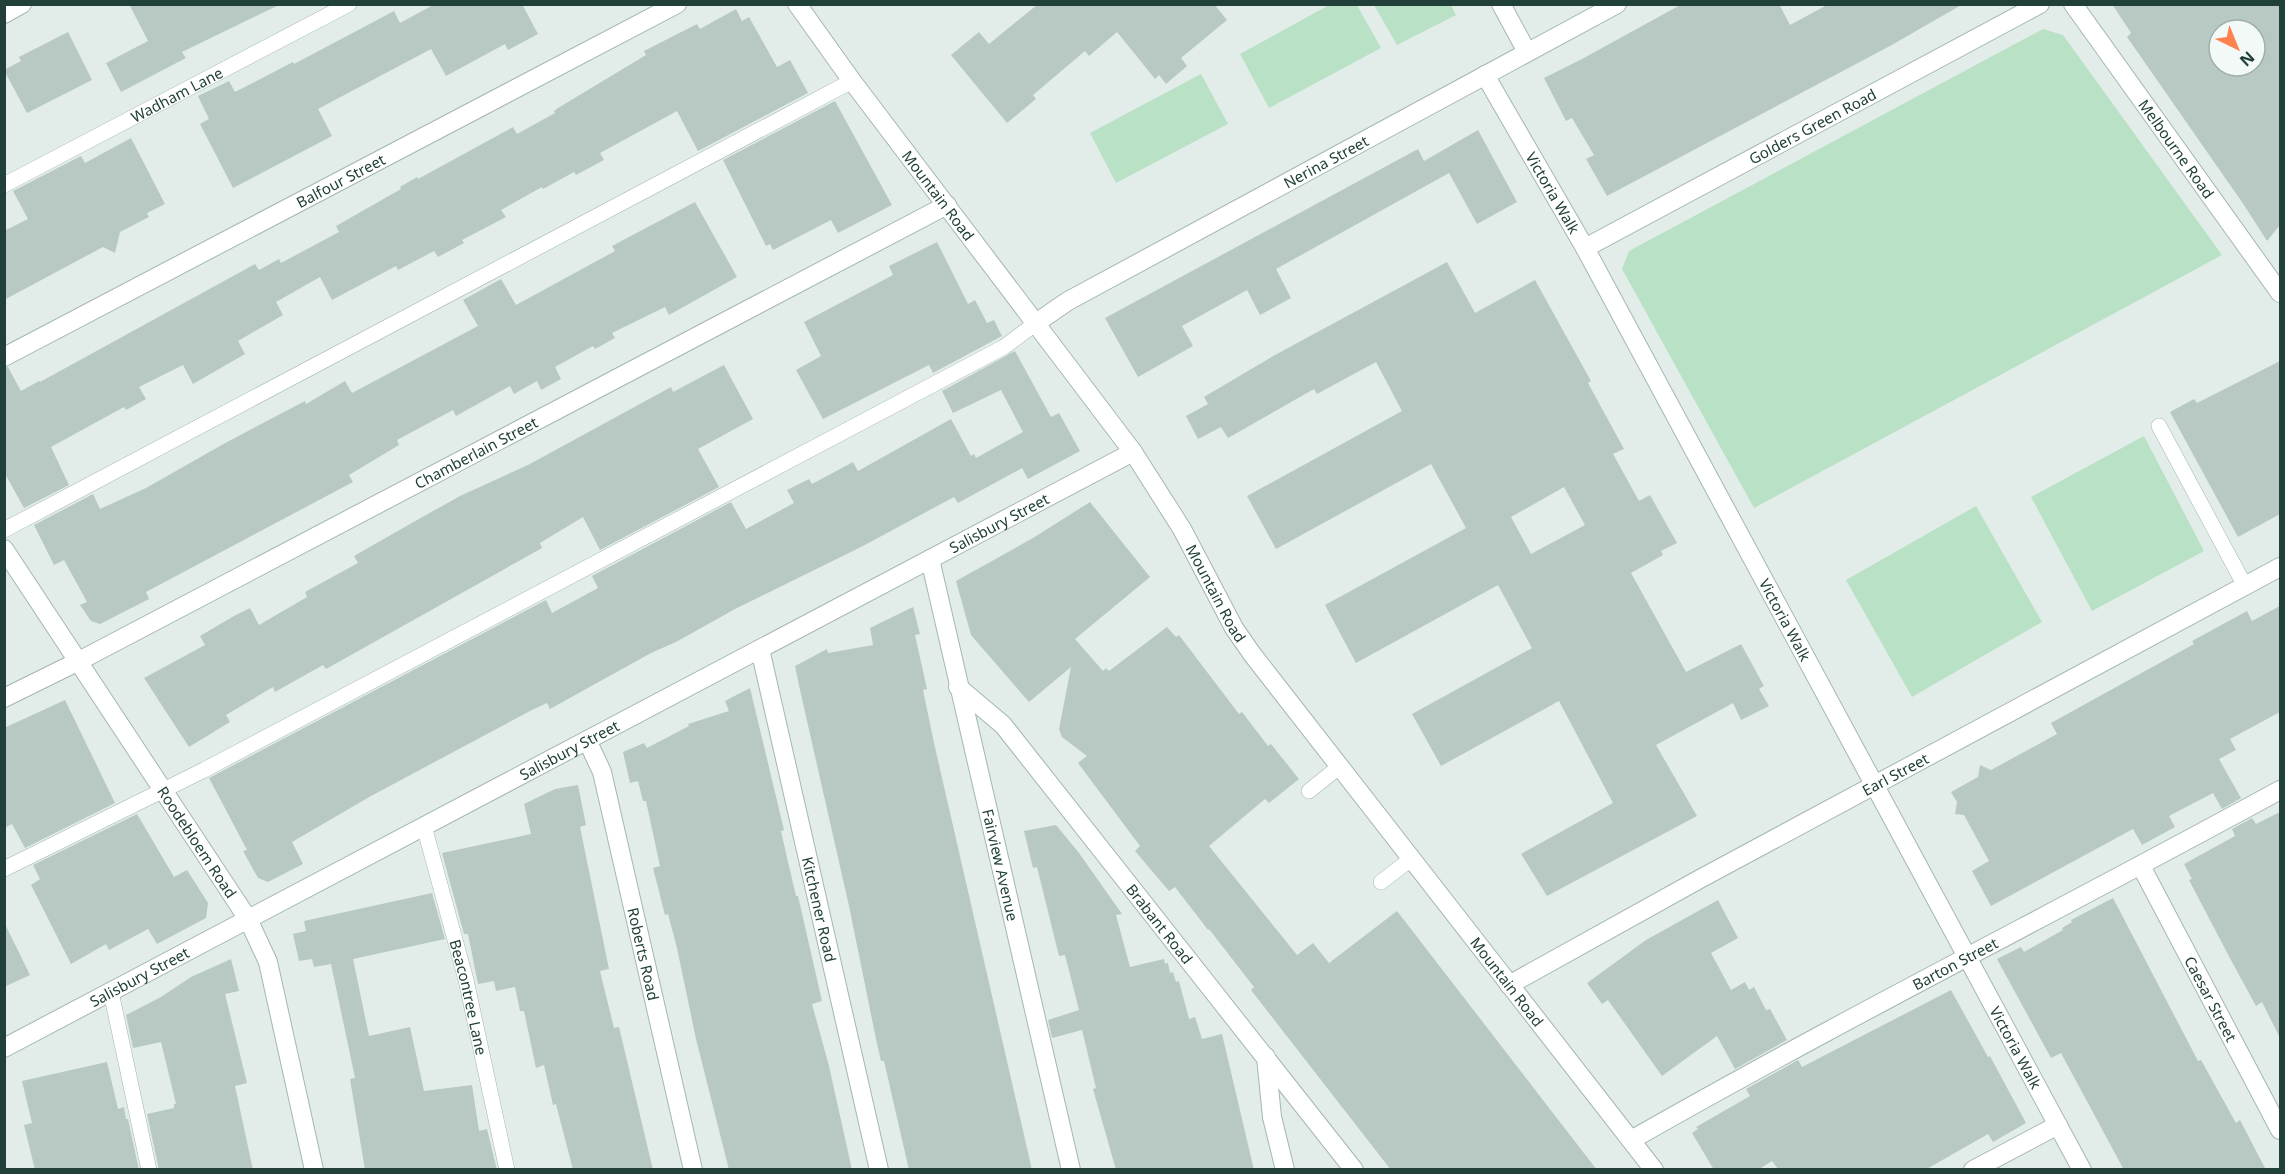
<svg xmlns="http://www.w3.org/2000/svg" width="2285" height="1174" font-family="'Noto Sans',sans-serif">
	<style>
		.green { fill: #b9e1c5 }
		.building { fill: #b7c9c2; fill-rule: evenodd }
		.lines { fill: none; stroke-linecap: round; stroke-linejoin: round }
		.service-casing { stroke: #a4b6b1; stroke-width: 16 }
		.minor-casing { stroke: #a4b6b1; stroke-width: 20 }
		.tertiary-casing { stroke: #a4b6b1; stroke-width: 20 }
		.service { stroke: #fff; stroke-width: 15 }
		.minor { stroke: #fff; stroke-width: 18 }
		.tertiary { stroke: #fff; stroke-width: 18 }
		.labels { text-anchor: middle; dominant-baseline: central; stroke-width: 6; stroke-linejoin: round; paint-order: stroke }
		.street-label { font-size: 15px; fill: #204039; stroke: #f3f9f6 }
	</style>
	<rect width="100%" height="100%" fill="#e2ede9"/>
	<!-- green -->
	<g class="green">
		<path d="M1331 4 1357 5 1381 48 1269 108 1240 54Z"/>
		<path d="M1374 5H1451L1456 15 1397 45Z"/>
		<path d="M2043 29 2063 35 2222 255 1754 508 1622 269 1629 251Z"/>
		<path d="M1201 74 1228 124 1116 183 1090 133Z"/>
		<path d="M2144 436 2204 551 2092 611 2031 497Z"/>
		<path d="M1976 506 2042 622 1912 697 1846 580Z"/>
	</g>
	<!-- building -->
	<g class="building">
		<path d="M129 4H281L182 52 186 58 121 92 106 63 148 41Z"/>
		<path d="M435 4H522L538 34 508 50 505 44 446 76 431 49 318 109 332 136 233 188 200 124 209 119 198 96 229 81 235 92 293 62 294 64 394 11 400 23Z"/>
		<path d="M1038 4H1214L1227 20 1181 58 1187 66 1166 84 1159 75 1155 79 1117 32 1089 56 1085 51 1033 95 1036 99 1007 123 951 55 979 32 989 44Z"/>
		<path d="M1682 4H1779L1790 25 1829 4H1963L1890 46 1607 196 1586 159 1594 155 1572 118 1566 121 1544 78 1582 59Z"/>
		<path d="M2112 4H2280V225L2267 241 2244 205 2127 37 2131 33ZM2219 30H2255V66H2219Z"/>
		<path d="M736 9 742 21 749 17 777 67 790 60 808 93 698 151 677 111 600 153 604 160 576 175 574 172 543 189 542 187 501 210 506 217 462 240 464 243 438 257 434 251 398 270 396 266 332 300 320 277 276 302 283 315 238 341 245 354 193 384 183 365 139 387 146 399 126 410 124 407 51 447 69 485 24 508 4 472V368L8 367 21 391 39 381 40 382 255 264 259 270 279 259 281 263 339 232 336 226 401 189 400 187 417 177 418 179 513 127 517 134 555 113 554 111 558 108 646 55 644 51 697 24 700 29Z"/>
		<path d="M68 32 92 80 27 113 4 70 21 61 19 57Z"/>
		<path d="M835 101 892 205 838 233 831 220 773 250 770 244 766 246 723 160Z"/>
		<path d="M1478 130 1517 202 1477 224 1449 173 1276 269 1291 298 1260 315 1247 290 1182 326 1193 346 1138 377 1105 318 1418 149 1424 161Z"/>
		<path d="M131 138 165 204 147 213 149 217 120 232 115 253 103 247 4 300V231L28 219 13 191 81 156 85 163Z"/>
		<path d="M695 202 737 277 669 315 665 307 612 333 615 338 595 349 593 346 555 367 561 379 541 390 537 381 514 394 510 386 456 416 453 410 397 440 399 445 349 475 353 482 146 592 149 599 100 624 91 621 80 605 87 602 64 560 54 565 34 525 93 494 100 509 146 488 227 442 305 401 306 404 345 381 352 393 478 326 463 300 501 279 516 305 615 251 612 246Z"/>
		<path d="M937 242 968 304 975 300 987 323 994 320 1002 336 933 373 929 365 823 419 796 370 821 356 804 322 893 275 889 266Z"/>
		<path d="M1447 262 1475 313 1535 280 1591 381 1588 383 1624 449 1613 454 1639 501 1650 495 1677 543 1661 551 1663 555 1631 573 1686 672 1741 644 1764 686 1759 689 1769 706 1741 720 1733 703 1656 745 1697 816 1547 896 1521 854 1613 803 1559 701 1441 766 1412 714 1532 648 1498 585 1356 663 1325 605 1466 528 1431 464 1276 549 1247 496 1402 411 1376 362 1317 394 1314 389 1228 438 1221 427 1198 439 1186 416 1208 404 1204 397 1275 355ZM1564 487 1585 525 1531 554 1511 517Z"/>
		<path d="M1015 351 1051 417 1059 413 1080 451 1028 479 1022 468 958 503 954 497 861 547 735 609 676 642 651 653 550 709 547 703 530 711 371 796 292 842 303 864 268 882 258 878 243 851 247 850 209 778 546 600 552 613 598 588 592 576 731 502 746 529 794 503 787 490 809 479 812 484 853 462 858 471 951 419 971 456 974 454 976 458 1023 432 1001 390 953 413 942 391Z"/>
		<path d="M2280 361V514L2238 537 2170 412 2194 399 2197 403Z"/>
		<path d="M724 365 753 419 698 449 719 487 600 550 583 517 540 543 542 548 326 669 323 665 275 692 273 687 226 715 230 722 189 747 144 678 205 645 200 636 234 616 250 608 259 625 307 597 305 592 358 563 354 556 410 524 460 496 528 465 671 387 673 392Z"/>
		<path d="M1090 502 1150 577 1075 639 1103 671 1106 668 1109 671 1167 627 1176 637 1179 635 1239 714 1242 712 1268 746 1271 744 1299 779 1269 803 1265 799 1209 846 1297 955 1313 943 1329 963 1397 911 1597 1170H1391L1251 990 1254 987 1209 929 1208 930 1175 887 1169 891 1135 851 1140 846 1078 763 1087 756 1062 737 1059 729 1071 667 1029 702 971 635 956 581 1033 538Z"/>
		<path d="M2280 606V712L2230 739 2236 750 2219 759 2241 798 2222 809 2213 793 2169 816 2175 827 2142 845 2133 829 1991 906 1972 871 1989 861 1964 815 1955 814 1957 802 1951 792 1978 777 1980 765 1991 770 2057 734 2051 723 2194 644 2192 641 2247 611 2252 621Z"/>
		<path d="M913 607 920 634 915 635 927 689 923 690 934 743 1032 1170H909L884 1061H881L876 1039 849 906 800 690 795 666 827 649 828 653 873 645 870 628Z"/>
		<path d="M750 688 784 830 781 831 788 862 796 896H798L822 1001 812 1004 829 1066 852 1170H729L696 1039 677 948 668 914 665 915 653 868 660 866 646 801H643L638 781 630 783 623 752 644 743 647 748 689 726 688 724 729 711 725 701Z"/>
		<path d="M65 700 115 803 25 848 12 824 4 828V728Z"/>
		<path d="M578 785 586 825 580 827 609 969 600 971 614 1028 619 1027 653 1170H573L556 1104 553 1105 544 1065 536 1068 524 1011H520L515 987 496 991 494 981 478 984 468 934H464L442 853 531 834 524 804 555 789Z"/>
		<path d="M2280 812V1038L2262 1002 2256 1006 2232 962 2189 880 2192 879 2184 864 2235 836 2232 829 2252 818 2256 824Z"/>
		<path d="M137 814 174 877 187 870 208 903 206 918 157 944 148 929 109 950 106 944 71 964 31 885 40 879 33 865Z"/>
		<path d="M1056 825 1079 853 1122 914 1116 915 1130 967 1164 959 1165 964 1168 963 1170 973 1173 972 1176 982 1179 981 1189 1019 1195 1017 1202 1039 1222 1034 1254 1170H1116L1093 1089 1096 1088 1082 1030 1052 1038 1048 1020 1079 1010 1065 955 1059 956 1037 867 1033 868 1024 831Z"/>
		<path d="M432 893 445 939 353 959 369 1036 410 1027 424 1091 472 1085 479 1131 487 1129 497 1170H365L350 1079 355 1078 331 964 314 967 312 959 299 961 293 934 306 931 304 921Z"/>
		<path d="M2113 898 2198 1061 2201 1060 2236 1123 2240 1120 2266 1170H2124L2061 1053 2051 1058 1997 959 2021 947 2024 952 2063 930 2062 928 2072 922 2071 920Z"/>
		<path d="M1718 900 1738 938 1711 953 1731 990 1745 982 1749 990 1754 987 1766 1010 1770 1009 1787 1040 1735 1069 1717 1036 1662 1076 1608 1000 1602 1004 1587 983 1646 940Z"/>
		<path d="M4 922 30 975 4 987Z"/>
		<path d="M231 959 239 991 225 994 247 1083 235 1086 253 1170H159L147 1114 174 1108V1104H176L161 1042 133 1048 126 1015 161 997 191 977Z"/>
		<path d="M1951 990 1988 1057 1990 1056 2026 1123 1993 1142 1988 1134 1925 1170H1779L1772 1161 1758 1170H1714L1692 1133 1698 1129 1696 1127 1750 1096 1746 1089 1798 1060 1802 1067Z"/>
		<path d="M107 1062 118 1109 124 1107 126 1119H128L139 1170H35L24 1125 32 1123 22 1081Z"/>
	</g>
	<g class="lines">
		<defs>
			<g id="service">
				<path id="s1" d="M4 185 349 4"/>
				<path d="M2159 426 2245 586"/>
				<path d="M4 530 852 81"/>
				<path d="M1309 791 1339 767"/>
				<path id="s2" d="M424 826 466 980 507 1170"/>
				<path d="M4 869 204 770 1004 347 1036 323"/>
				<path d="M1381 882 1411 859"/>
				<path d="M111 992 149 1170"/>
			</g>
			<g id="minor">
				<path id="s3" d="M797 4 852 81 1133 452 1182 529 1234 628 1252 654 1654 1170"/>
				<path d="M1501 4 1527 52"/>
				<path id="s4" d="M2073 4 2280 293"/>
				<path d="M4 14 22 4"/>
				<path id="s5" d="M1485 75 1585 248 2082 1170"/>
				<path id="s6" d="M1585 248 2040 4"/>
				<path id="s7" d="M1036 323 1068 301 1617 4"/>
				<path id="s8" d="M4 357 677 4"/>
				<path id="s9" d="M930 559 1071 1170"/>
				<path id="s10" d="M760 649 879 1170"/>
				<path id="s11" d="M958 687 1003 725 1354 1170"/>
				<path id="s12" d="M4 698 79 661 947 205"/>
				<path id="s13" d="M587 740 602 772 693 1170"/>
				<path id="s14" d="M2141 866 2280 1130"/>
				<path id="s15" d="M1509 985 1698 880 2280 567"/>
				<path id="s16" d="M4 1048 1133 452"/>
				<path d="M1266 1057 1272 1117 1285 1170"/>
				<path id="s17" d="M1631 1140C1845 1018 2064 908 2280 790"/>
				<path d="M1973 1170 2058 1125"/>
			</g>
			<g id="tertiary">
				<path id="s18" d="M4 549 248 919 268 962 314 1170"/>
			</g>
		</defs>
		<!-- service casing -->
		<use href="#service" class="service-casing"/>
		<!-- minor casing -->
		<use href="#minor" class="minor-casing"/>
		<!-- tertiary casing -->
		<use href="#tertiary" class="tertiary-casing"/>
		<!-- service -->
		<use href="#service" class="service"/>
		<!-- minor -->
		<use href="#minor" class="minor"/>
		<!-- tertiary -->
		<use href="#tertiary" class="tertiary"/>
	</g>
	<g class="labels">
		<!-- street labels -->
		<g class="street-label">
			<text stroke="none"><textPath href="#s1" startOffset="195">Wadham Lane</textPath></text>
			<text stroke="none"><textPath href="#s6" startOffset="258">Golders Green Road</textPath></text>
			<text stroke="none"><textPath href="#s4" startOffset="178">Melbourne Road</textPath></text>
			<text stroke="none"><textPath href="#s7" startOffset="332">Nerina Street</textPath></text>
			<text stroke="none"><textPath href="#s8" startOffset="380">Balfour Street</textPath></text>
			<text stroke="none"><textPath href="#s5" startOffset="136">Victoria Walk</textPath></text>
			<text stroke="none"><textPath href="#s3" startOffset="238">Mountain Road</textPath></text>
			<text stroke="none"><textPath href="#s12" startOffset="532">Chamberlain Street</textPath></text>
			<text stroke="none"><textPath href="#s16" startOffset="1125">Salisbury Street</textPath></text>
			<text stroke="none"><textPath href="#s3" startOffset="724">Mountain Road</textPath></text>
			<text stroke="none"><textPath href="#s5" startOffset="622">Victoria Walk</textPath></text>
			<text stroke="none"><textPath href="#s16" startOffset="639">Salisbury Street</textPath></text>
			<text stroke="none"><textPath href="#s15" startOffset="440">Earl Street</textPath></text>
			<text stroke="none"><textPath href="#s18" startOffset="351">Roodebloem Road</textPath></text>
			<text stroke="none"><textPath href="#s9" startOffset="314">Fairview Avenue</textPath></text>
			<text stroke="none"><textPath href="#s10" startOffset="267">Kitchener Road</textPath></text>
			<text stroke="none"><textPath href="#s11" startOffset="312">Brabant Road</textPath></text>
			<text stroke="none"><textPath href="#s13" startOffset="222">Roberts Road</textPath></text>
			<text stroke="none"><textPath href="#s17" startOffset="369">Barton Street</textPath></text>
			<text stroke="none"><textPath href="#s16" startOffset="153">Salisbury Street</textPath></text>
			<text stroke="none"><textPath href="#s3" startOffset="1210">Mountain Road</textPath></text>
			<text stroke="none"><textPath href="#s2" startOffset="177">Beacontree Lane</textPath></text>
			<text stroke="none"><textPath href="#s14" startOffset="150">Caesar Street</textPath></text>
			<text stroke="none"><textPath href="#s5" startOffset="1108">Victoria Walk</textPath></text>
		</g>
	</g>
	<!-- border -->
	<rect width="2285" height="1174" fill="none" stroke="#204039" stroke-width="12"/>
	<!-- north arrow -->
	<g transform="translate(2237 48) rotate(137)"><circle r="28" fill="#f3f9f6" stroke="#9fafaa" stroke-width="1.5"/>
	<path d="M0-4.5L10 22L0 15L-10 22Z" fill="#fe824f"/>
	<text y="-9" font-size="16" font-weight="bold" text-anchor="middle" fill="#204039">N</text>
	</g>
</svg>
